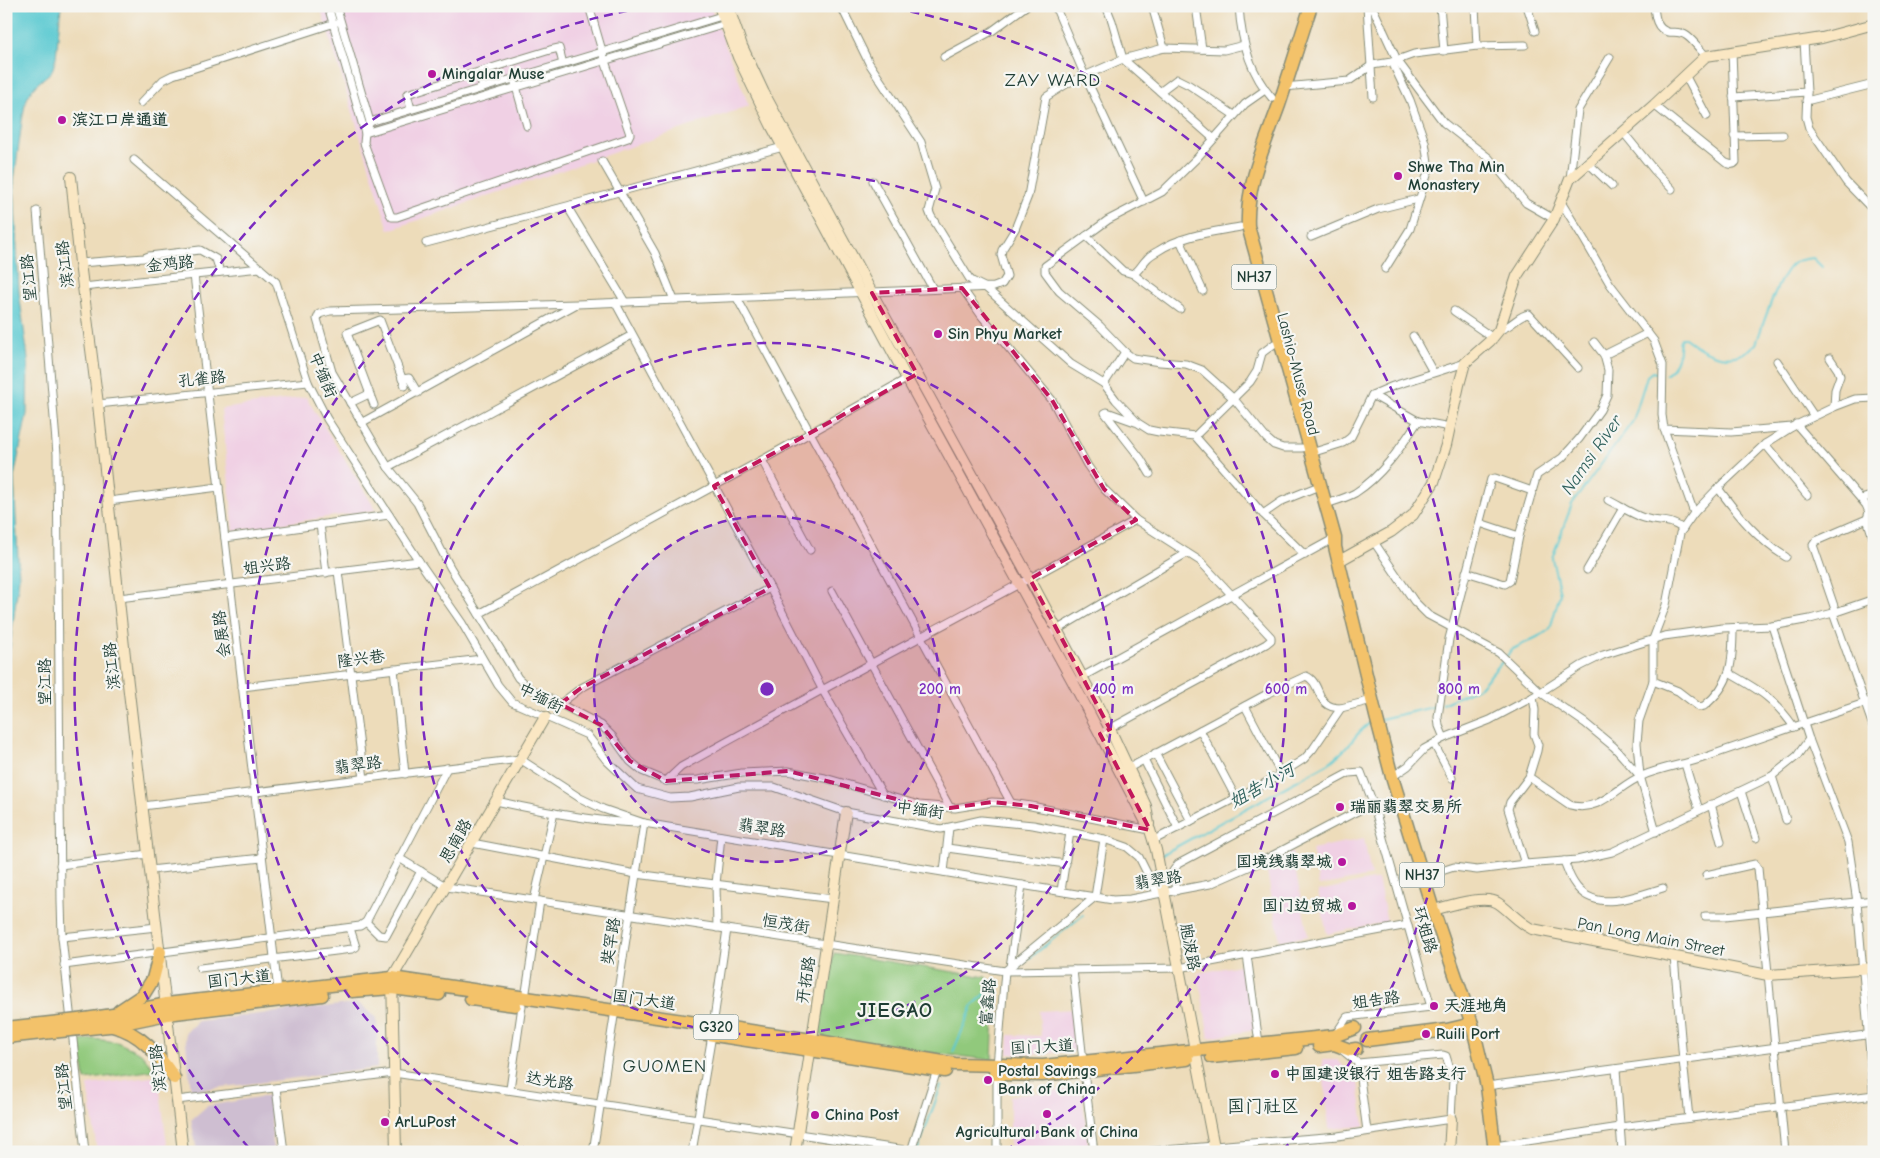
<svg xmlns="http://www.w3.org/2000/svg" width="1880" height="1158" font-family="'Comic Neue','LXGW WenKai TC',sans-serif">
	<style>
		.built { fill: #f0d0e4 }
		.industrial { fill: #cebed1 }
		.green { fill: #91c97c; stroke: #588358 }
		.water { fill: #5dcad2; stroke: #3e8483 }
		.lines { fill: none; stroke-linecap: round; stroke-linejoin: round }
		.stream { stroke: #5dcad2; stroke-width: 2 }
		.street-casing { stroke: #868c77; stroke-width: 9 }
		.secondary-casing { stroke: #868c77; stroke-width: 12 }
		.highway-casing { stroke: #868c77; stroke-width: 15 }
		.street { stroke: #fff; stroke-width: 7 }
		.secondary { stroke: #fae7c3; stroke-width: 10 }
		.highway { stroke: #f3c26a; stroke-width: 12 }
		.highway-bridge-casing { stroke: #868c77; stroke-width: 15; stroke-linecap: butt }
		.highway-bridge { stroke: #f3c26a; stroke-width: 12 }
		.marked { fill: #c2185b; fill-opacity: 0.2; stroke: #c2185b; stroke-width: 4; stroke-dasharray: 10 6; stroke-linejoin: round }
		.ring { fill: none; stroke: #7b2cbf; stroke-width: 2.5; stroke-dasharray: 9 6 }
		.poi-dot { fill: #b5179e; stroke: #f6f6f2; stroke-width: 2 }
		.labels { text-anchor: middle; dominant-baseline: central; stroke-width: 4.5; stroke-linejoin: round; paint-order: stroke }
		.shield { fill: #f6f6f2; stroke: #60746d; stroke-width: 1 }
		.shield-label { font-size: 15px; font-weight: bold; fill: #1f3d34 }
		.poi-label { font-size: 16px; font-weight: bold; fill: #1f3d34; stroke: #f6f6f2; text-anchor: start }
		.street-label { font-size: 16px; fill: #1f3d34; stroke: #f6f6f2 }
		.water-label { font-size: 18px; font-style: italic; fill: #2e605c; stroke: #f6f6f2 }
		.neighbourhood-label { font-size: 18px; fill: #1f3d34; stroke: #f6f6f2 }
		.quarter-label { font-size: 19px; letter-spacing: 1px; fill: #1f3d34; stroke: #f6f6f2 }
		.district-label { font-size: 21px; font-weight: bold; letter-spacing: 1px; fill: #1f3d34; stroke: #f6f6f2 }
		.centre { fill: #7b2cbf; stroke: #f6f6f2; stroke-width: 2.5 }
		.ring-label { font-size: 15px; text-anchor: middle; font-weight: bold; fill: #7b2cbf; stroke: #f6f6f2; stroke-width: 4.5; stroke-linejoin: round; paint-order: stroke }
	</style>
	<rect width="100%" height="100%" fill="#f6f6f2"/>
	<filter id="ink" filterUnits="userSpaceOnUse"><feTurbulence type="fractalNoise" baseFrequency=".02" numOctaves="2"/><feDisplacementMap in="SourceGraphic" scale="10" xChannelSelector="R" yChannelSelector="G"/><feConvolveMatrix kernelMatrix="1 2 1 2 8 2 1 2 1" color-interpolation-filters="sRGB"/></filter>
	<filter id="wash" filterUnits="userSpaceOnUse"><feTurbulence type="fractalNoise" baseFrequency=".0096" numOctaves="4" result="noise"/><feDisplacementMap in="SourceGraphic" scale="20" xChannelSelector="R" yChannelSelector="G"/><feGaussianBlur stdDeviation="1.12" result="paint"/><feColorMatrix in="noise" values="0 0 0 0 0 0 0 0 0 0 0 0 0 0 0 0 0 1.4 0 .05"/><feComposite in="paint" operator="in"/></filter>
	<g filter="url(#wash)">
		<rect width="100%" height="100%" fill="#eddcba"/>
		<!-- built -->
		<g class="built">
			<path d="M320 6H710L749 106 389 230Z"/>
			<path d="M306 397 376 510 234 531 221 409Z"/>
			<path d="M1364 838 1371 876 1319 886 1312 849Z"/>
			<path d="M1292 852 1308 936 1280 941 1266 867Z"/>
			<path d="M1378 879 1387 922 1327 934 1318 891Z"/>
			<path d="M1245 964 1255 1030 1209 1038 1198 973Z"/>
			<path d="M1074 1009 1080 1050 1041 1054H1008L1009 1035 1041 1036 1039 1011Z"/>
			<path d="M1322 1060H1338L1350 1074 1357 1075 1364 1126 1329 1129Z"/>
			<path d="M158 1076 168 1152H97L88 1085Z"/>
			<path d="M1081 1088 1089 1150 1010 1152V1096Z"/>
		</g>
		<!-- industrial -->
		<g class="industrial">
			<path d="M358 1003 377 1018V1068L191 1091 185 1033 198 1021Z"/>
			<path d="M270 1095 273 1152H197L191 1120 207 1106Z"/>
		</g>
		<!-- green -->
		<g class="green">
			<path d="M834 953 986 977 995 984 992 1060 830 1041 817 1030Z"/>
			<path d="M94 1039 117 1042 141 1053 155 1070 85 1080 80 1041Z"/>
		</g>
		<!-- water -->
		<path class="water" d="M6 6H61L56 58 52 71 36 85 29 94 25 104 22 121 14 181 19 292 28 359 27 414 14 477 19 578 6 675Z"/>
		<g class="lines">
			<!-- stream -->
			<g class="stream">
				<path d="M1665 375C1671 373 1676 362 1678 355 1680 349 1678 344 1681 338H1685C1707 355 1733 367 1756 344 1763 325 1779 272 1794 263 1800 259 1806 259 1813 258L1822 267"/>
				<path d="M1507 656 1511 650 1543 634 1550 629 1560 594 1552 558 1572 504 1633 421 1647 376 1652 372 1660 374"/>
				<path d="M1442 704 1480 687 1504 660"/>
				<path d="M1381 719 1437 706"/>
				<path d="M1163 854 1329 763C1334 759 1339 755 1344 750 1354 740 1359 729 1372 722"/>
				<path d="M1026 961 1083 915"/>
				<path d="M953 1052 973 1005 991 989"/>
				<path d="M918 1149 941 1086"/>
			</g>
		</g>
	</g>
	<g filter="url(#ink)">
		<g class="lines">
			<defs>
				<g id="street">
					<path d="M328 6 365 133 729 23"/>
					<path d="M336 6 370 122 725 15"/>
					<path d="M841 6 869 63 921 142 935 189 929 211 931 216 969 278 972 281 986 288 1071 364 1104 384 1116 400 1138 423 1149 430 1159 432 1195 436 1263 514 1305 555"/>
					<path d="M1055 6 1085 76 1144 202"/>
					<path d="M1106 6 1112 21 1123 59 1214 139"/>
					<path d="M1152 6 1164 48"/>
					<path d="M1196 6 1202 49"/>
					<path d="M1239 6C1241 39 1250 73 1272 98"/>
					<path d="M1367 6 1373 97"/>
					<path d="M1372 6 1397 60 1444 123 1489 158 1526 203 1554 219"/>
					<path d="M1440 6 1444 51"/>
					<path d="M1475 6 1477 46"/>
					<path d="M1527 6 1535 31"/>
					<path d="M1654 6C1655 16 1656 29 1668 32 1675 33 1680 31 1687 36 1694 41 1700 50 1706 56"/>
					<path d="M1873 6 1874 7"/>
					<path d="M1804 41 1807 92 1806 117 1809 128 1846 182 1874 211"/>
					<path d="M944 57 992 31 1026 6"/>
					<path d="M479 72 483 88"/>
					<path d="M1685 75 1707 116"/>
					<path d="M515 83 527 126"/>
					<path d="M1284 87 1349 81 1372 65 1392 62 1414 54 1477 46 1525 45"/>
					<path d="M1265 90 1245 104 1197 158 1162 192 1108 220 1045 266V272L1059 291 1100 326 1125 352 1133 358 1160 362 1186 364 1202 370 1234 399 1266 438 1274 445 1283 448H1302"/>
					<path d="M1161 91 1177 79 1189 85 1234 115"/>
					<path d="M1733 97 1807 92"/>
					<path d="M1806 101 1874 84"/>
					<path d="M141 103 163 80 173 75 335 23"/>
					<path d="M1654 105 1726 163C1730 164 1733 166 1736 162L1732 51"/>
					<path d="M411 109 407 94 550 50 559 48 563 64"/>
					<path d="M370 122 365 133 364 143 390 214 392 217H397L628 138 630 134 605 61 589 6"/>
					<path d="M1623 132 1654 170 1672 189"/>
					<path d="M1734 136 1783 135"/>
					<path d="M134 160 276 282 308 382 327 419 419 561 462 623 498 685 512 702 587 735 607 761 637 789 670 798 690 797 739 787H774L846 812 941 829 981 820 1033 825 1104 839 1127 847 1139 857 1154 887 1156 890 1165 893"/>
					<path d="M602 161 655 253 674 300"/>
					<path d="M1587 162 1612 186"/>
					<path d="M1570 179 1578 110 1610 57"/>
					<path d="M873 181 933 289"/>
					<path d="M1561 202 1585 241 1610 284 1654 341 1663 365 1662 415 1664 429 1694 513"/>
					<path d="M37 211 57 454 61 902 62 937 85 1152"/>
					<path d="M1086 236 1123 271 1133 274C1139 271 1141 265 1146 260 1149 256 1154 253 1158 251 1182 235 1213 232 1240 227"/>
					<path d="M1311 237 1378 209 1418 199"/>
					<path d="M1180 240 1203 291"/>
					<path d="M426 243 571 205"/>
					<path d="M80 263 144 258 149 256 200 250 216 259 220 272"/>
					<path d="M1385 269 1410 229 1429 169 1425 142 1410 100 1392 62"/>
					<path d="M1133 274 1180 309"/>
					<path d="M194 275 278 991"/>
					<path d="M83 287 260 268"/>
					<path d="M962 288 981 315 1052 400 1087 465 1104 489 1136 520 1200 561 1271 637V640L1266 644 1100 734"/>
					<path d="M737 298 1011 803"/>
					<path d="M615 302 770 588 822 689 883 795"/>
					<path d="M625 302 570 211 571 205 783 147"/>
					<path d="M1454 311 1493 338"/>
					<path d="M1499 330C1512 327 1518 315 1529 314L1578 368"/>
					<path d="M1413 336 1433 372"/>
					<path d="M1604 355 1648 333"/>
					<path d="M1830 358 1838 370 1840 376 1835 390 1834 407"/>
					<path d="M1777 361 1814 416"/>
					<path d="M402 379 409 378 418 393"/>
					<path d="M1104 384 1125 352"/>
					<path d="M1372 395 1418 421 1450 427"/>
					<path d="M350 403 369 394"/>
					<path d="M98 404 308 382"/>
					<path d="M374 405 347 333 380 320 405 386"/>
					<path d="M1135 422 1107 412 1105 413 1141 459 1150 474"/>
					<path d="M361 423 575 305"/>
					<path d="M1796 424 1866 505 1869 512 1867 519 1874 541"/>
					<path d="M1664 429 1731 432 1792 427 1834 407 1855 399 1874 398"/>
					<path d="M1195 436 1250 382 1257 371 1262 353 1274 344"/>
					<path d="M1765 444 1807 495"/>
					<path d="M1311 453 1343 443 1351 437 1372 395 1393 386 1465 363"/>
					<path d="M762 460 810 550"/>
					<path d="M388 467 632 335"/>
					<path d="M1718 488C1738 515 1757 539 1786 557"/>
					<path d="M1861 499 1874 495"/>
					<path d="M1608 500C1620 506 1632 514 1644 518 1661 524 1666 517 1683 529"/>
					<path d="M109 501 219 487"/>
					<path d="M1326 504C1335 501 1346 498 1355 493 1382 476 1401 447 1418 421"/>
					<path d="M1263 514 1282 501 1314 488"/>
					<path d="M1480 523 1519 536"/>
					<path d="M320 524 326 573"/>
					<path d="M225 538 389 515"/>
					<path d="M1374 542 1414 601 1428 615 1499 653 1540 692 1585 723 1614 747 1640 776"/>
					<path d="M1587 570 1623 508"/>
					<path d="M338 571 364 779"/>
					<path d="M1466 572 1505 584 1510 581 1519 536 1537 475 1562 458 1579 439 1600 410 1607 395 1608 370 1604 355 1594 342"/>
					<path d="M832 591 950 808"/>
					<path d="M119 598 419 561"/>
					<path d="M1836 612 1813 545 1816 541 1867 519"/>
					<path d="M1833 613 1874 729"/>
					<path d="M479 614 762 460 910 377"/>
					<path d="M1772 626 1809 739 1848 842 1857 902 1874 1101"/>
					<path d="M1048 635 1187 553"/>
					<path d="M394 669 405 774"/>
					<path d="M1729 673C1759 690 1774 698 1794 727"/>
					<path d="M1080 678 1335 538"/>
					<path d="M1653 681 1678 691 1699 707 1704 706C1732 684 1733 661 1733 628"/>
					<path d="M242 687 482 659"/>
					<path d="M560 704 581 688 770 588"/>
					<path d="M1245 706 1281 774"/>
					<path d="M1200 730 1236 798"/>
					<path d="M1444 738 1439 726 1438 717 1449 639 1491 479 1495 478 1532 491"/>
					<path d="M1434 744 1452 778"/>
					<path d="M1155 753 1191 821"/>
					<path d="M1144 760 1178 828"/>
					<path d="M1685 764 1699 810"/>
					<path d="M1125 770 1267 694 1306 676C1323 683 1314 708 1341 708"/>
					<path d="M1772 776 1786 820"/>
					<path d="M1392 777 1408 766 1424 749 1444 738 1490 720 1533 697 1581 666 1603 655 1664 636 1722 628 1772 626 1810 619 1833 613 1874 599"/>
					<path d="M1529 777 1570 805C1600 814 1618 785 1642 776 1660 768 1681 765 1700 759 1758 739 1816 719 1874 700"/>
					<path d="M666 781 681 767C832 683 985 604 1136 520"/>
					<path d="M1741 791 1756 838"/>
					<path d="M496 801C542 811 589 821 636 823"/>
					<path d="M1711 804 1721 842"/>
					<path d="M143 806 520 759 580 798 603 809 644 823 1113 900 1130 899 1210 884 1260 862 1373 803"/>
					<path d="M1150 830 1031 806 1011 803 992 802 955 808 919 805 825 778 788 771 742 773 698 780 666 781 642 771 630 761 613 737 601 725 529 688 518 678 450 567 417 503 388 467 332 372 317 319 319 314 330 311 577 304 994 287 1002 284 1007 276 1001 255 1002 250 1015 229 1028 196 1046 97 1068 83 1123 59 1164 48 1224 50 1244 45"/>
					<path d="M1656 832 1640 776 1637 743 1639 721 1653 681V639L1666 605 1680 533 1694 513 1718 488 1765 444 1792 427"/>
					<path d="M1154 840 1271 780 1304 759 1313 749 1341 708 1372 700"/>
					<path d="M472 843 636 874 833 899"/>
					<path d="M947 848 1066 864"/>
					<path d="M399 858 447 887 1005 971 1179 968 1408 925"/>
					<path d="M1564 861C1567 868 1569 876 1574 883 1593 914 1634 897 1663 888"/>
					<path d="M1525 864 1508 809 1510 802 1529 777 1537 751 1538 745 1534 734 1535 710 1533 697"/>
					<path d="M60 865 148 854"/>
					<path d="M150 870 262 858"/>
					<path d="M944 872 949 828"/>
					<path d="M1706 875 1755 864 1758 868 1785 1152"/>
					<path d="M1423 877 1454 867 1477 870 1525 864 1577 860 1612 852 1772 776 1797 756 1809 739"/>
					<path d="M1061 891 1070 832"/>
					<path d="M1176 891 1173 871 1178 864 1349 773 1361 772 1373 803 1431 1007 1347 1017 1336 1034"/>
					<path d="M534 900 554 813"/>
					<path d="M1705 916H1725L1874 900"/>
					<path d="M366 922 379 935 386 936 421 871"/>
					<path d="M717 928 716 884 721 836"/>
					<path d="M62 937 157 927"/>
					<path d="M1247 955 1259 1043"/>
					<path d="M1674 957 1683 1060 1689 1118"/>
					<path d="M64 965 360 926 366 922 447 768"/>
					<path d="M1010 967 1022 885"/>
					<path d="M200 968 352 949 356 947 350 928"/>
					<path d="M1073 970 1083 1061"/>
					<path d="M525 998 540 901"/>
					<path d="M713 1026 727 929"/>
					<path d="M1342 1050 1358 1063 1367 1131"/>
					<path d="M1616 1069 1622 1152"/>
					<path d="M1084 1071 1094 1152"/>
					<path d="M1487 1086 1873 1034"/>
					<path d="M276 1088 284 1152"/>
					<path d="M510 1089 522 1006"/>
					<path d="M177 1100 394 1073 918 1152"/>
					<path d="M1495 1146 1620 1127 1874 1095"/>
					<path d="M911 1151 937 1070"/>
					<path d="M593 1152 644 823"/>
					<path d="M692 1152 712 1035"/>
					<path d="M997 1152V1066L1005 971 1095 897 1104 839"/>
					<path d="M1141 1152 1338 1136 1451 1119 1453 1079 1446 1056 1443 1055 1358 1063"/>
				</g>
				<g id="secondary">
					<path d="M719 6 738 57 772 127 907 379 1073 682 1150 830 1156 850 1215 1152"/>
					<path d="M728 6 742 46 764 93 872 293 1030 579 1110 729 1146 806 1149 824"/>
					<path d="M71 177 80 263 98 404 127 675 183 1152"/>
					<path d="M1339 561 1391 532 1413 515 1434 482 1446 445 1459 385 1465 363 1490 341 1499 330 1517 276 1554 219 1570 179 1654 105 1706 56 1822 38 1874 24"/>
					<path d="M1433 910C1449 906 1484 894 1498 903 1510 911 1518 922 1532 929L1768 975 1874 968"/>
					<path d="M396 1152 392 978 545 717"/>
					<path d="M795 1152 846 812"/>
					<path d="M1449 1152 1451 1119"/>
				</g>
				<g id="highway">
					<path d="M1311 6C1300 39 1290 72 1279 105 1265 144 1246 184 1248 226L1335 538V547L1376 716 1392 777 1433 910 1472 1024 1487 1086 1495 1152"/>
					<path d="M352 991 392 988 439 994"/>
					<path d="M471 999 515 1005"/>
					<path d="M119 1011 143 995 153 979 160 952"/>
					<path d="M78 1020 113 1015 166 1004 392 978 812 1040 955 1064 1043 1066 1334 1036 1355 1028"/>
					<path d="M112 1026C140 1032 159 1055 174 1078"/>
					<path d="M79 1029 109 1026 167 1014 322 995"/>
					<path d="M701 1033 945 1071"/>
					<path d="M1367 1040 1447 1030 1472 1024"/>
					<path d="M1319 1046 1334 1044 1350 1050 1356 1049"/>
					<path d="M1212 1057 1296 1048"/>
					<path d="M995 1074 1042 1075 1187 1059"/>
				</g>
			</defs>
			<!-- street casing -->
			<use href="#street" class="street-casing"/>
			<!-- secondary casing -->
			<use href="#secondary" class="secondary-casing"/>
			<!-- highway casing -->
			<use href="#highway" class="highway-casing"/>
			<!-- street -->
			<use href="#street" class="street"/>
			<!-- secondary -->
			<use href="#secondary" class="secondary"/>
			<!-- highway -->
			<use href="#highway" class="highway"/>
			<defs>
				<g id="highway-bridge">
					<path d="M6 1028 78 1020"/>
					<path d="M6 1037 79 1029"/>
				</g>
			</defs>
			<!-- highway-bridge casing -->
			<use href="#highway-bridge" class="highway-bridge-casing"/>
			<!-- highway-bridge -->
			<use href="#highway-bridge" class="highway-bridge"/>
		</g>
	</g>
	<!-- marked area -->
	<path class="marked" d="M962 288 1052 400 1104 489 1136 520 1030 579 1110 729 1100 734 1150 830 1031 806 992 802 950 808 919 805 788 771 666 781 630 761 601 725 560 704 581 688 770 588 714 486 917 374 872 293Z"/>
	<!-- distance rings -->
	<circle cx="767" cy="689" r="173" fill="#7b2cbf" fill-opacity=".12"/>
	<g class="ring">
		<circle cx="767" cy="689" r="173"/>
		<circle cx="767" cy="689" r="346"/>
		<path d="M531 1151A519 519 0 1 1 1003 1151"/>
		<path d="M249 1148A692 692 0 0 1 653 6M881 6A692 692 0 0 1 1285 1148"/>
	</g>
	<!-- markers -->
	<g class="poi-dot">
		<circle cx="432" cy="74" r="5"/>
		<circle cx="62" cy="120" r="5"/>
		<circle cx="1398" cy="176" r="5"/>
		<circle cx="938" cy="334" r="5"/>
		<circle cx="1340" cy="807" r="5"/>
		<circle cx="1342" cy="862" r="5"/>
		<circle cx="1352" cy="906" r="5"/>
		<circle cx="1434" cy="1006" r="5"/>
		<circle cx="1426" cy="1034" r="5"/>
		<circle cx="1275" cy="1074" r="5"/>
		<circle cx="988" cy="1080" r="5"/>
		<circle cx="1047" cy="1114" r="5"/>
		<circle cx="815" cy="1115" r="5"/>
		<circle cx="385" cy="1122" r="5"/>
	</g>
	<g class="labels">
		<!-- shield labels -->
		<g class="shield">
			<rect x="1231.5" y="264.5" width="45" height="25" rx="4"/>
			<rect x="1399.5" y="862.5" width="45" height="25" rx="4"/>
			<rect x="693.5" y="1014.5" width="45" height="25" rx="4"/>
		</g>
		<g class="shield-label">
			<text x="1254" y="277">NH37</text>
			<text x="1422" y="875">NH37</text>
			<text x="716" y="1027">G320</text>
		</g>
		<!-- poi labels -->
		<g class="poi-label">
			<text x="442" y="74">Mingalar Muse</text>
			<text x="72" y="120">滨江口岸通道</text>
			<text x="1408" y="167">Shwe Tha Min<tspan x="1408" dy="18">Monastery</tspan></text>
			<text x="948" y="334">Sin Phyu Market</text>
			<text x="1350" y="807">瑞丽翡翠交易所</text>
			<text x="1332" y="862" text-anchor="end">国境线翡翠城</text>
			<text x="1342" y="906" text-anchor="end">国门边贸城</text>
			<text x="1444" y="1006">天涯地角</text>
			<text x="1436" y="1034">Ruili Port</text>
			<text x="998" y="1071">Postal Savings<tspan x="998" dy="18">Bank of China</tspan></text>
			<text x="1285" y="1074">中国建设银行 姐告路支行</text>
			<text x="825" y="1115">China Post</text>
			<text x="395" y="1122">ArLuPost</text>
			<text x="1047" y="1132" text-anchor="middle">Agricultural Bank of China</text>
		</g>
		<!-- street labels -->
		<g class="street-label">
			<text transform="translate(65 264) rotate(-97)">滨江路</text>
			<text transform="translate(170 264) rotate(-6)">金鸡路</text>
			<text transform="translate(29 278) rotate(-95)">望江路</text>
			<text transform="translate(1298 374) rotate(75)">Lashio-Muse Road</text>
			<text transform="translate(323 375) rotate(68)">中缅街</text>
			<text transform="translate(202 379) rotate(-6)">孔雀路</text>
			<text transform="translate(267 566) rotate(-7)">姐兴路</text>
			<text transform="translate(222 634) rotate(-97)">会展路</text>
			<text transform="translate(361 659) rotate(-7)">隆兴巷</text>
			<text transform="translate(112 666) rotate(-96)">滨江路</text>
			<text transform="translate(45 682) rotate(-90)">望江路</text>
			<text transform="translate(541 698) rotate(27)">中缅街</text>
			<text transform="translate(358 765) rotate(-7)">翡翠路</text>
			<text transform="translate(920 810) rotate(8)">中缅街</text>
			<text transform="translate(762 828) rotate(9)">翡翠路</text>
			<text transform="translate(456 841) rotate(-60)">思南路</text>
			<text transform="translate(1158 880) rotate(-9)">翡翠路</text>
			<text transform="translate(786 924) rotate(9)">恒茂街</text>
			<text transform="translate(1425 930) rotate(74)">环姐路</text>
			<text transform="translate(1651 937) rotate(11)">Pan Long Main Street</text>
			<text transform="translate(611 941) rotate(-81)">奘罕路</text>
			<text transform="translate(1190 947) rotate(79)">胞波路</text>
			<text transform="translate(239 979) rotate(-6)">国门大道</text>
			<text transform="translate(806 980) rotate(-81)">开拓路</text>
			<text transform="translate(644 1000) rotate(8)">国门大道</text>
			<text transform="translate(1376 1000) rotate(-7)">姐告路</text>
			<text transform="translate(988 1002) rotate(-85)">富鑫路</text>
			<text transform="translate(1042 1047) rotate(-3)">国门大道</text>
			<text transform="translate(158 1068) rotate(-96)">滨江路</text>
			<text transform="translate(550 1081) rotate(9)">达光路</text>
			<text transform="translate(64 1087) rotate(-96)">望江路</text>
		</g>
		<!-- water labels -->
		<g class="water-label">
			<text transform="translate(1592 455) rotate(-55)">Namsi River</text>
			<text transform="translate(1262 786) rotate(-29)">姐告小河</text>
		</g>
		<!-- neighbourhood labels -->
		<g class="neighbourhood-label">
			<text x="1263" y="1106">国门社区</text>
		</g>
		<!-- quarter labels -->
		<g class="quarter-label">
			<text x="1053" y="80">ZAY WARD</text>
			<text x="665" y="1066">GUOMEN</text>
		</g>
		<!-- district labels -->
		<g class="district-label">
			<text x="895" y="1010">JIEGAO</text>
		</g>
	</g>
	<circle cx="767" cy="689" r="8" class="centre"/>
	<g class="ring-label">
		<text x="940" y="694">200 m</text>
		<text x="1113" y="694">400 m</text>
		<text x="1286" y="694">600 m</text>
		<text x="1459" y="694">800 m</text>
	</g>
	<!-- margin -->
	<rect width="1880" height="1158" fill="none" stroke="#f6f6f2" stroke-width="25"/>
</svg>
